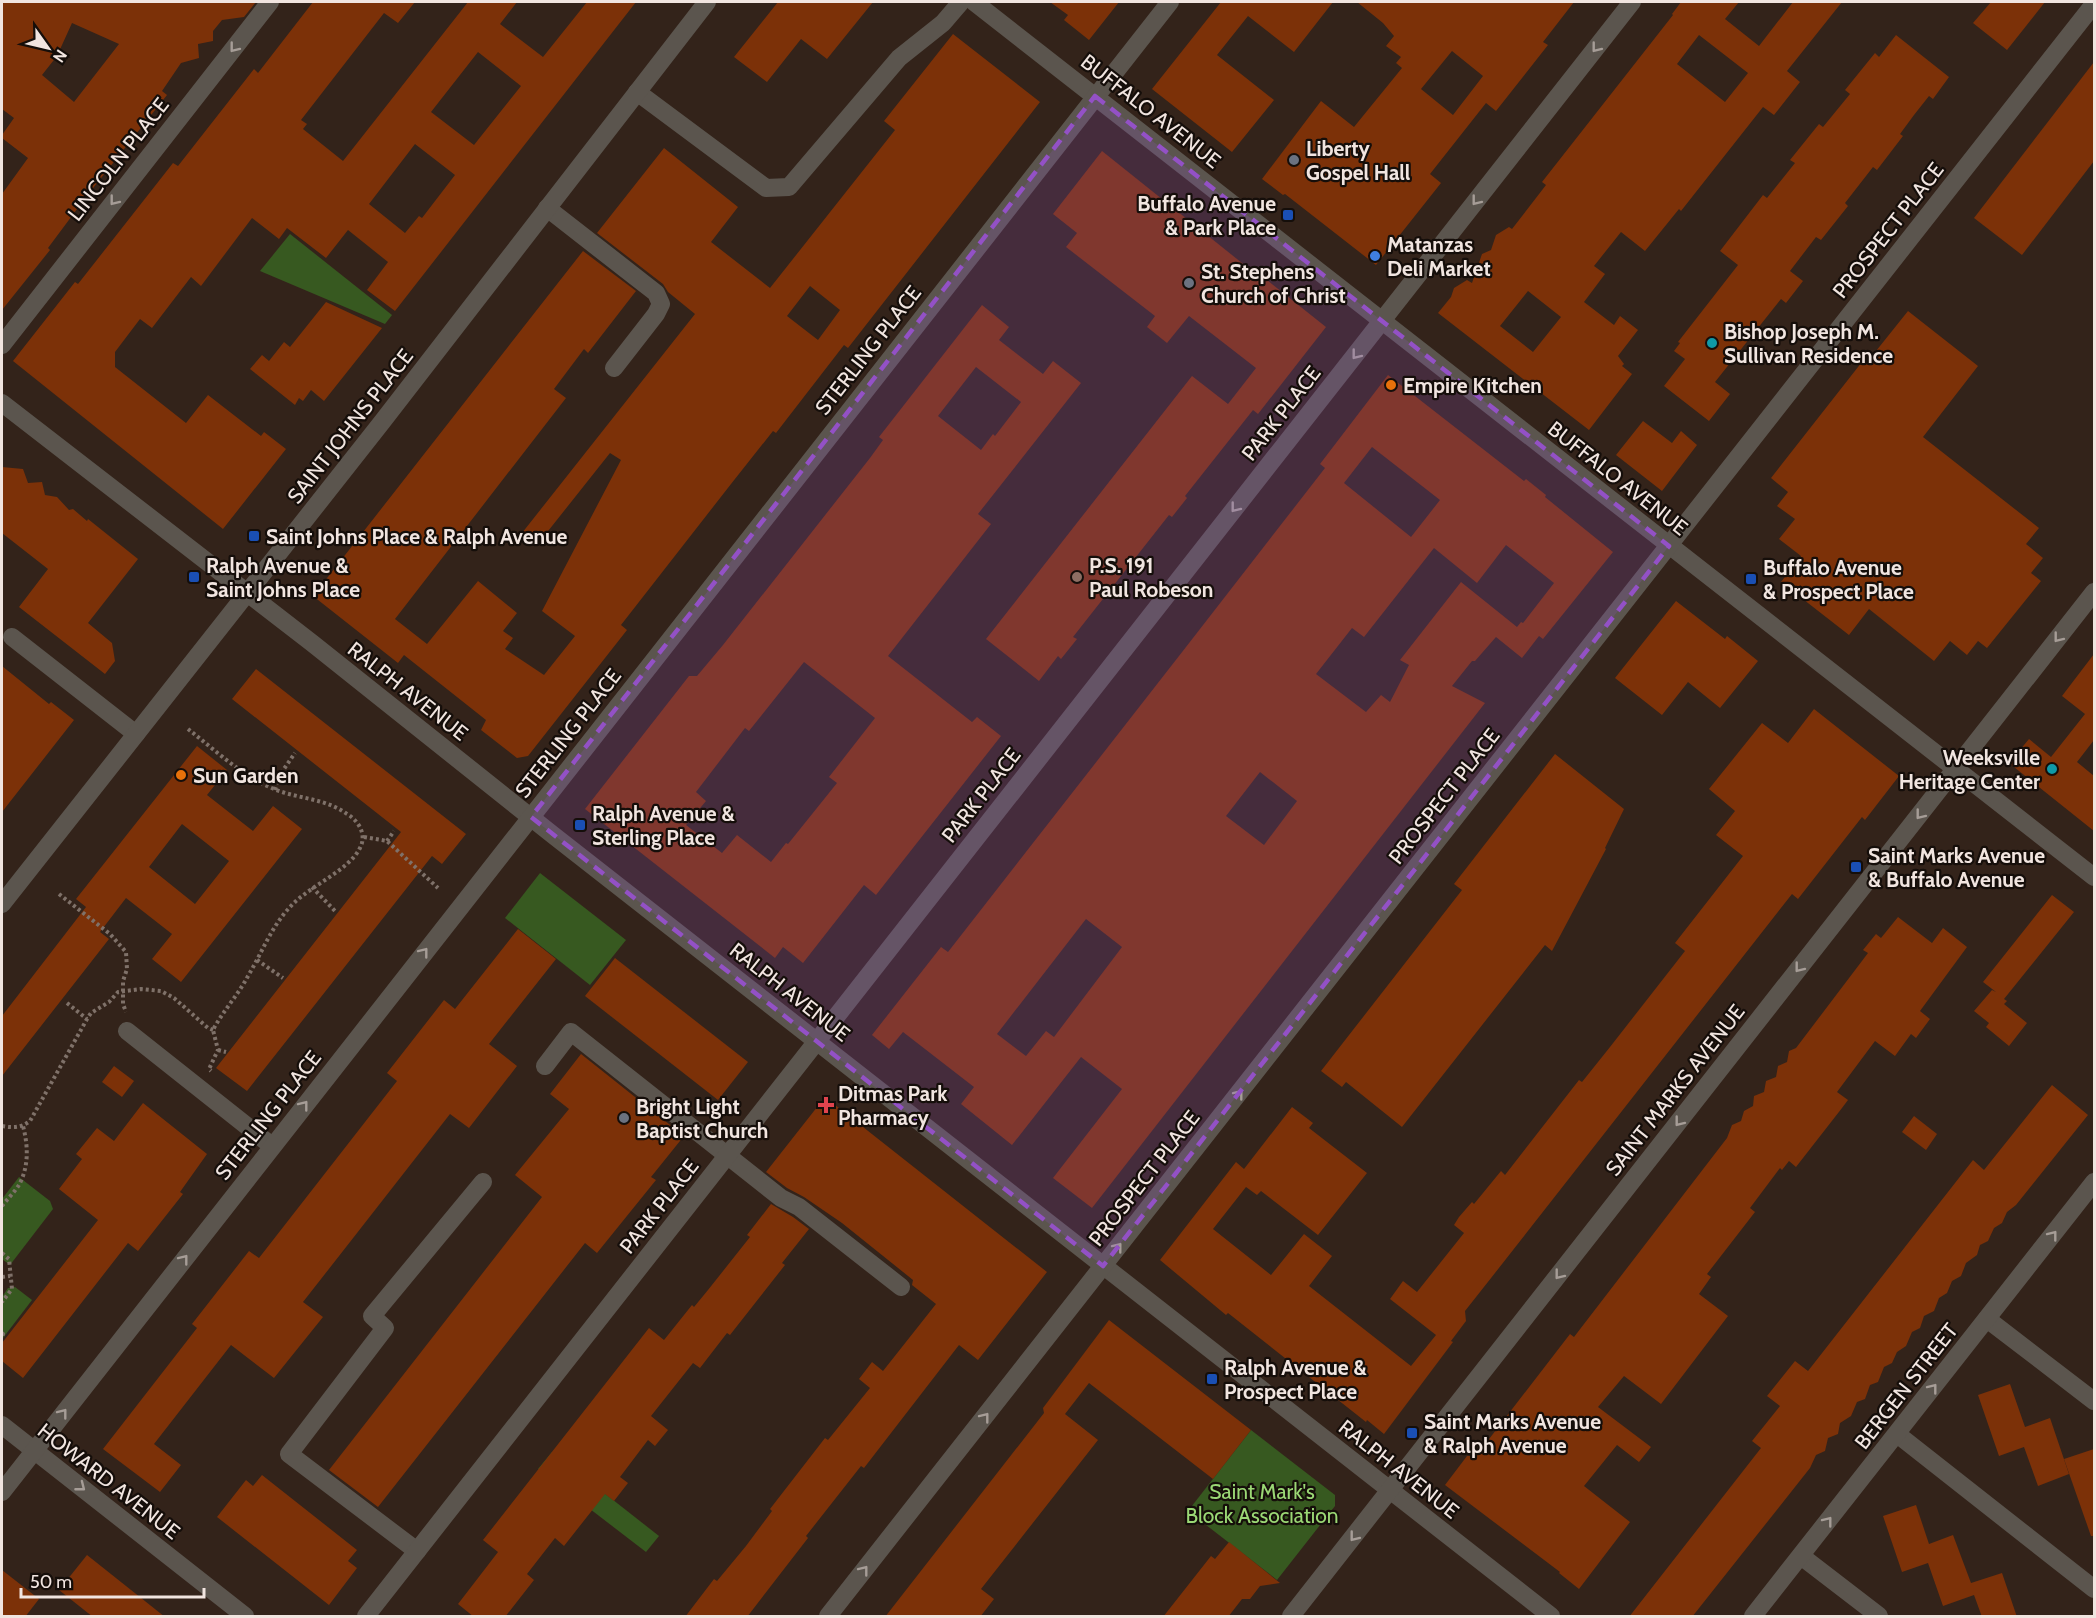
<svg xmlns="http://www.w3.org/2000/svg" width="2096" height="1618" font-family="Cabin,sans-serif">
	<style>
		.green { fill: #375920 }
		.building { fill: #7c3108; fill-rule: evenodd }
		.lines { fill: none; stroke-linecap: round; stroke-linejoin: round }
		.path { stroke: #7f7169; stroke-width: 4; stroke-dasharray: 3 3; stroke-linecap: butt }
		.minor { stroke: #5b554e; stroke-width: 18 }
		.oneway { stroke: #a69d97 }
		.marked { fill: #9351c6; fill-opacity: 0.2; stroke: #9351c6; stroke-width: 4.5; stroke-dasharray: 12 8; stroke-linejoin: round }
		.worship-dot { fill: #6b7280; stroke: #150e0a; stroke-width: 2 }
		.transit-dot { fill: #1a4fb4; stroke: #150e0a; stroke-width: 2 }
		.shop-dot { fill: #3f7fe0; stroke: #150e0a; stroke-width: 2 }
		.culture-dot { fill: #0f9aa8; stroke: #150e0a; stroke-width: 2 }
		.food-dot { fill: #e8710a; stroke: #150e0a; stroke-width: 2 }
		.education-dot { fill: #8d6e63; stroke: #150e0a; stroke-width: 2 }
		.health-dot { fill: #e0444e; stroke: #150e0a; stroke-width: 2 }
		.labels { text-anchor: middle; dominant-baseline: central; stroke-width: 4.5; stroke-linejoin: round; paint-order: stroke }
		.street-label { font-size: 21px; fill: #f1e5e0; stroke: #150e0a }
		.poi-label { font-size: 21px; font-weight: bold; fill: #f1e5e0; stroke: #150e0a; text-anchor: start }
		.park-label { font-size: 21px; fill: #9bd875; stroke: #150e0a }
	</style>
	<rect width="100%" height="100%" fill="#33231a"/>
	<!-- green -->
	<g class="green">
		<path d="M290 234 392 315 385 324 260 271Z"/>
		<path d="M540 873 626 940 590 985 505 918Z"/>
		<path d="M19 1177 50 1201 53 1209 10 1265 2 1259V1199Z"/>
		<path d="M15 1287 32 1300 3 1338 2 1336V1297L8 1288Z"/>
		<path d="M1251 1430 1335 1495V1506L1277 1580 1188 1511Z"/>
		<path d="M552 1452 659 1536 646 1552 538 1469Z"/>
	</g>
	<!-- building -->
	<g class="building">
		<path d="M2 2H256L244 17 222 20 213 31V41L198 44 199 58 181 63 162 91 167 95 86 197 48 248 50 250 2 310V194L28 158 2 138V135L14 118 2 109ZM72 23 119 44 74 102 42 75 57 56Z"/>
		<path d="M313 2H415L398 23 384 13 301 120 307 124 303 129 343 161 468 2H517L500 24 543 57 587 2H636L395 311 367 290 388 262 348 230 326 258 287 228 279 239 252 218 201 286 191 277 152 328 140 319 115 352V367L186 423 208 395 261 436 264 432 286 449 223 529 13 361 75 282 78 284 173 163 178 166 254 69 258 73ZM478 52 521 86 474 145 431 112ZM415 144 455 175 422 218 419 216 405 233 369 204Z"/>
		<path d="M778 2H873L827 59 801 39 767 82 734 57Z"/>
		<path d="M1050 2H1119L1089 40 1064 20 1068 15Z"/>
		<path d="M1221 2H1333L1294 52 1248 16 1217 55 1274 100 1232 152 1152 89Z"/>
		<path d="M1357 2H1574L1543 42 1548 45 1496 111 1486 103 1430 174 1441 183 1376 265 1285 194 1283 195 1262 179 1321 101 1354 127 1402 68 1396 63 1401 57 1386 46 1394 36 1383 23ZM1452 51 1483 76 1453 115 1421 89Z"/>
		<path d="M1681 2H1739L1725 19 1759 46 1793 2H1842L1787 71 1800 82 1774 115 1763 107 1681 211 1679 209 1645 251 1621 232 1594 266 1605 274 1584 302 1614 325 1620 316 1638 330 1618 356 1624 364 1622 366 1632 374 1589 430 1438 313 1451 297 1454 288 1467 280 1472 283 1482 254 1491 250 1496 235 1509 227 1512 229 1546 185 1542 182 1673 15 1672 14ZM1699 35 1748 73 1725 102 1677 64ZM1528 291 1561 317 1533 352 1500 326Z"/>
		<path d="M1991 2H2045L2007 50 1973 23Z"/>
		<path d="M953 34 1040 102 848 348 844 345 776 433 773 431 731 484 621 625 627 630 528 756 517 758 481 730 486 720 404 655 398 663 313 596 583 251 636 291 588 353 584 349 554 389 566 398 395 619 427 644 478 581 517 613 503 631 513 638 505 649 544 675 575 636 542 611 621 460 610 453 537 545 522 533 695 314 668 292 663 284 597 233 664 148 738 207 711 242 770 288 895 130 884 121ZM810 286 840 310 818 340 787 316Z"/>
		<path d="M1896 35 1949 77 1933 99 1929 96 1914 115 1900 134 1903 136 1877 170 1873 167 1845 203 1848 206 1821 240 1816 237 1790 271 1803 281 1786 303 1781 299 1715 382 1730 394 1709 421 1664 386 1685 359 1674 351 1680 343 1678 342 1738 265 1720 251 1763 195 1767 198 1795 163 1790 160 1819 124 1823 127 1850 94 1845 90 1875 53 1879 57Z"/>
		<path d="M2094 62V161L2022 255 1974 218Z"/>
		<path d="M1102 151 1257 275 1258 273 1326 327 1258 414 1253 410 1185 496 1187 498 1172 517 1169 515 1073 637 1077 639 1061 659 1058 656 1039 681 986 639 1192 376 1228 404 1256 368 1189 316 1167 343 1147 327 1155 316 1066 247 1077 233 1053 214Z"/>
		<path d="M326 302 382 328 324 401 311 390 303 401 299 398 295 405 250 369 262 355 269 361 284 342 290 347Z"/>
		<path d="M982 305 1009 327 999 340 1043 374 1053 361 1081 383 978 514 991 524 888 656 972 722 977 717 1001 736 876 895 864 885 803 963 783 947 775 958 585 809 689 676H697L723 645 870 458 883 440 879 437ZM976 367 1021 402 995 436 993 434 981 450 938 416ZM804 662 875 718 829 777 837 783 788 844 786 843 771 862 737 835 722 853 686 825 706 801 696 792 745 728 749 731Z"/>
		<path d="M1908 311 1978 366 1923 437 2039 528 2026 544 2043 558 2031 573 2041 581 1987 648 1978 641 1967 655 1950 641 1934 661 1869 609 1849 635 1781 582 1801 556 1779 539 1795 519 1777 506 1788 492 1771 478 1869 353 1872 356Z"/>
		<path d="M1388 375 1524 481 1526 479 1546 495 1545 497 1613 552 1543 639 1539 636 1522 658 1496 637 1475 661H1472L1452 686 1485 703 1092 1208 1053 1178 1122 1089 1081 1057 1012 1145 961 1104 974 1087 903 1032 889 1049 872 1035 941 947 948 952 1186 647 1325 468 1320 464ZM1372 447 1440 500 1411 537 1344 483ZM1506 545 1554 583 1523 623 1521 622 1517 627 1461 582 1400 660 1409 665 1390 702 1381 695 1366 712 1316 674 1352 628 1364 637 1434 548 1477 583ZM1260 772 1297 801 1264 845 1226 816ZM1086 919 1122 947 1054 1037 1046 1031 1026 1056 997 1034Z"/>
		<path d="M1643 421 1672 443 1681 431 1697 445 1662 491 1616 455Z"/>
		<path d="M2 467 23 469 28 483 42 482 45 495 57 497 69 510 73 509 87 521 88 519 138 559 88 623 112 643 115 661 105 674 19 607 48 569 2 533Z"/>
		<path d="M1676 601 1725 639 1727 636 1758 661 1720 708 1688 682 1662 715 1615 678Z"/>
		<path d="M2094 654V740L2077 762 2094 776V831L2009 763 2029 739 2051 757 2085 714 2062 696Z"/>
		<path d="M2 666 49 704 51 702 74 720 2 812Z"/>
		<path d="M256 669 466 834 442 864 432 856 247 1091 216 1068 401 832 232 699Z"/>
		<path d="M1814 709 1899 776 1865 820 1862 817 1798 899 1792 894 1495 1273 1465 1311 1466 1321 1451 1341 1453 1342 1384 1434 1367 1420 1366 1422 1228 1313 1226 1315 1160 1260 1236 1162 1244 1169 1292 1107 1313 1123 1309 1128 1367 1173 1318 1235 1261 1191 1257 1195 1246 1187 1213 1229 1271 1275 1304 1234 1332 1256 1309 1286 1411 1366 1436 1335 1390 1299 1403 1281 1417 1292 1464 1233 1454 1225 1459 1217 1472 1202 1474 1204 1501 1171 1505 1175 1579 1080 1582 1082 1610 1047 1685 951 1675 943 1743 856 1716 835 1735 811 1709 789 1762 723 1788 743Z"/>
		<path d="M197 746 227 770 207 795 253 831 273 806 302 829 181 982 152 959 172 934 126 898 100 932 109 939 2 1076V1016L86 907 76 899ZM182 824 229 861 195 904 149 867Z"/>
		<path d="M1555 754 1624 809 1605 848 1606 849 1552 951 1545 945 1402 1127 1346 1082 1342 1087 1321 1071 1462 890 1454 884Z"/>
		<path d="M2052 895 2074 912 2004 999 2007 1001 2004 1004 2027 1023 2009 1046 1986 1027 1989 1023 1974 1011 1992 990 1996 992 1983 982Z"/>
		<path d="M1898 917 1932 943 1943 928 1967 947 1920 1011 1930 1019 1916 1038 1911 1034 1895 1056 1875 1041 1837 1092 1848 1100 1842 1108 1796 1167 1789 1161 1782 1170 1780 1168 1750 1208 1755 1212 1707 1274 1711 1277 1699 1294 1728 1316 1661 1404 1624 1376 1598 1407 1651 1447 1639 1462 1617 1445 1584 1486 1630 1522 1579 1589 1559 1573 1560 1572 1445 1485 1467 1456H1476L1570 1334 1574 1337 1727 1138 1732 1125 1741 1121 1744 1111 1753 1106 1754 1096 1764 1092 1766 1081 1776 1077 1778 1066 1787 1062 1789 1051 1796 1048 1868 953 1863 950 1876 934 1881 938Z"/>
		<path d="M518 929 556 959 489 1044 517 1066 469 1128 450 1114 350 1242 303 1302 323 1317 274 1378 231 1345 154 1444 181 1465 160 1492 103 1449 197 1328 192 1324 249 1251 259 1258 397 1081 387 1073 444 1000 455 1009Z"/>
		<path d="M615 958 748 1062 718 1100 585 996Z"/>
		<path d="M581 1054 684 1136 651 1177 656 1180 597 1253 585 1243 378 1507 329 1470 542 1197 515 1175 569 1109 550 1094Z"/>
		<path d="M114 1066 134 1081 122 1097 102 1082Z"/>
		<path d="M2052 1085 2088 1115 2016 1205 2007 1212 2002 1223 1994 1228 1988 1241 1980 1245 1977 1255 1966 1263 1961 1276 1952 1281 1947 1293 1939 1298 1934 1311 1924 1316 1920 1328 1912 1332 1906 1346 1897 1352 1892 1363 1884 1367 1878 1382 1870 1385 1865 1399 1857 1402 1851 1416 1840 1423 1838 1434 1828 1438 1825 1451 1816 1455 1810 1468 1692 1617H1629L1761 1448 1752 1441 1780 1406 1767 1396 1795 1361 1808 1371 1973 1160 1984 1170Z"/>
		<path d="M825 1097 1047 1272 978 1360 959 1345 864 1468 861 1466 806 1536 808 1538 747 1617H685L714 1579 717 1581 746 1546 772 1511 770 1509 825 1438 828 1440 870 1388 859 1379 872 1362 883 1371 936 1304 912 1285 913 1280 842 1223 804 1197 787 1188 766 1172Z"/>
		<path d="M143 1103 207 1154 180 1192 183 1194 138 1251 128 1243 23 1378 2 1361V1343L98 1220 59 1189 82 1159 76 1154 97 1128 114 1141Z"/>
		<path d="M1914 1116 1937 1134 1926 1150 1902 1132Z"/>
		<path d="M771 1204 793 1217 809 1229 782 1263 785 1265 730 1335 727 1333 700 1368 693 1363 651 1416 668 1430 655 1446 648 1440 620 1477 628 1483 614 1501 605 1494 564 1546 555 1538 527 1574 534 1580 505 1617H474L458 1604 498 1552 483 1540 649 1328 664 1340 692 1305 694 1307 708 1290 750 1237 747 1235Z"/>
		<path d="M1109 1320 1251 1430 1213 1479 1089 1383 1065 1414 1098 1440 981 1589 994 1599 980 1617H885L1044 1413 1043 1408Z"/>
		<path d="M2010 1384 2025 1427 2050 1418 2069 1474 2038 1486 2024 1447 1999 1456 1978 1395Z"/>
		<path d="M2094 1449V1536H2091L2064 1459Z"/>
		<path d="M262 1475 357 1550 348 1561 357 1568 329 1605 217 1517 246 1480 253 1486Z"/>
		<path d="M1916 1505 1929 1544 1953 1535 1971 1583 2002 1573 2017 1617H1982L1974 1595 1943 1606 1928 1563 1902 1572 1883 1516Z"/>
		<path d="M1229 1542 1280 1583 1260 1586 1250 1599H1242L1228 1617H1163L1211 1556 1215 1559Z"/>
		<path d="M87 1555 165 1617H93L59 1590Z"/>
		<path d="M2 1570 39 1599 25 1617H2Z"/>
	</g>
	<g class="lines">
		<!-- path -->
		<g class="path">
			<path d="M188 729C215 750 242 776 274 789 298 799 325 798 347 814 359 821 367 835 360 848 349 870 312 885 294 903 272 924 263 951 248 976 238 995 223 1011 213 1030L218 1050 209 1069 211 1071"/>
			<path d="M275 790 279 776 295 753"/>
			<path d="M364 837 387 841 438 888"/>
			<path d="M387 841 394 831"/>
			<path d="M312 887 335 911"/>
			<path d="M59 894 110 934 126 952 127 969 123 981V1004L126 1012"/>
			<path d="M257 960 283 978"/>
			<path d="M67 1003 87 1019"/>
			<path d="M218 1050 226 1052"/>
			<path d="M2 1126C13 1128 21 1128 30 1121L87 1019 91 1013 109 1002 118 992 141 989 161 991 174 998 208 1028 213 1030"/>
			<path d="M2 1206C7 1199 16 1191 20 1183 29 1165 28 1145 23 1126"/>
			<path d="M2 1253 9 1259 12 1289 2 1302"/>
			<path d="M2 1277 10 1276"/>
			<path d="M2 1333 3 1334 2 1337"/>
		</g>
		<!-- minor -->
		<g class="minor">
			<path d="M974 2 2094 877"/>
			<path d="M637 92 766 188 789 187 899 58 943 23 961 2"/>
			<path d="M547 208 656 293 661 304 656 314 614 368"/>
			<path d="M2 345 270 2"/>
			<path d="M2 403 312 643 553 835 1551 1616"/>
			<path d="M12 637 136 734"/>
			<path d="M2 904 382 422 707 2"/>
			<path d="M127 1031 272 1146"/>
			<path d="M545 1066 571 1032 781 1198 799 1207 901 1287"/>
			<path d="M1987 1319 2094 1401"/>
			<path d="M2 1425 245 1616"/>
			<path d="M1897 1434 2094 1589"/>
			<path d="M2 1492 1170 2"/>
			<path d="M417 1551 289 1454 385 1328 372 1316 483 1182"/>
			<path d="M1801 1556 1879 1616"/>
			<path d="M366 1616 1632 2"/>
			<path d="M828 1616 2094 4"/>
			<path d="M1291 1616 2094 592"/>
			<path d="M1753 1616 2094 1182"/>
		</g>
	</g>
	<!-- one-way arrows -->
	<defs><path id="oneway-chevron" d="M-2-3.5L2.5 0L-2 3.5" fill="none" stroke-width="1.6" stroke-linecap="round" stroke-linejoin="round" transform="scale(1.5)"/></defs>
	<g class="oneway">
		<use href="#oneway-chevron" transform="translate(234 48) rotate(128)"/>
		<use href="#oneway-chevron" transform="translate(1596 48) rotate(128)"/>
		<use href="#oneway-chevron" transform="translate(114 201) rotate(128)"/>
		<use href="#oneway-chevron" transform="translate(1476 201) rotate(128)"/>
		<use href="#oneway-chevron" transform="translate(1356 355) rotate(128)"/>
		<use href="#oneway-chevron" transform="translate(1235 508) rotate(128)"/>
		<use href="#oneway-chevron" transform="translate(2058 638) rotate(128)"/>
		<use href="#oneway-chevron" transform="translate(1920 815) rotate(128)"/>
		<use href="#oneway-chevron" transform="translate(424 952) rotate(-52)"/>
		<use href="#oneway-chevron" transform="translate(1799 968) rotate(128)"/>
		<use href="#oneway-chevron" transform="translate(1239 1094) rotate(-52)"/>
		<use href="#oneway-chevron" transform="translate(304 1105) rotate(-52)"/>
		<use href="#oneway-chevron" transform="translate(1679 1122) rotate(128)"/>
		<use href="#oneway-chevron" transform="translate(2053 1235) rotate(-52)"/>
		<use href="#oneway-chevron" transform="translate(1118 1247) rotate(-52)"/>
		<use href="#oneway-chevron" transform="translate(184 1259) rotate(-52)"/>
		<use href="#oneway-chevron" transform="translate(1559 1275) rotate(128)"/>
		<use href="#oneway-chevron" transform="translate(1933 1388) rotate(-52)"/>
		<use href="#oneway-chevron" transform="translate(63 1413) rotate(-52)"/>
		<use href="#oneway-chevron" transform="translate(985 1417) rotate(-52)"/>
		<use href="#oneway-chevron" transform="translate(81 1487) rotate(38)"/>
		<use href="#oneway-chevron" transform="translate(1828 1521) rotate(-52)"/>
		<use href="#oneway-chevron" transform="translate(1354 1537) rotate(128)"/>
		<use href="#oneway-chevron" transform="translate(864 1570) rotate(-52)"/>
	</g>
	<!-- marked area -->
	<path class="marked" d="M1095 96 1669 546 1103 1266 531 817Z"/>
	<!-- markers -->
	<g class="worship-dot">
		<circle cx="1294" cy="160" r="6"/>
		<circle cx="1189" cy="283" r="6"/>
		<circle cx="624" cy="1118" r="6"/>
	</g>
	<g class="transit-dot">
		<rect x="1282" y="209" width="12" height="12" rx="3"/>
		<rect x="248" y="530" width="12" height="12" rx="3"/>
		<rect x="188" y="571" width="12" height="12" rx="3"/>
		<rect x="1745" y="573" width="12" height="12" rx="3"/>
		<rect x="574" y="819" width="12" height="12" rx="3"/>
		<rect x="1850" y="861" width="12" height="12" rx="3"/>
		<rect x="1206" y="1373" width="12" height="12" rx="3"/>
		<rect x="1406" y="1427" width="12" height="12" rx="3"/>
	</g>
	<circle class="shop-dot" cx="1375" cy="256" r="6"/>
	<g class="culture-dot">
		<circle cx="1712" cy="343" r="6"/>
		<circle cx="2052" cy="769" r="6"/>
	</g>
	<g class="food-dot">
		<circle cx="1391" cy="385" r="6"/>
		<circle cx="181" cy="775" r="6"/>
	</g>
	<circle class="education-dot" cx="1077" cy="577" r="6"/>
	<path class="health-dot" d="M823 1096h6v6h6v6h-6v6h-6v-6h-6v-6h6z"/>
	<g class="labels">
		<!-- street labels -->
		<g class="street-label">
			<text transform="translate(1151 111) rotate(38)">BUFFALO AVENUE</text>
			<text transform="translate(118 159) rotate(-52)">LINCOLN PLACE</text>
			<text transform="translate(1888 230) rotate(-52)">PROSPECT PLACE</text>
			<text transform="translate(868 350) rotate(-52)">STERLING PLACE</text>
			<text transform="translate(1281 413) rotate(-52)">PARK PLACE</text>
			<text transform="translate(350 426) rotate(-52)">SAINT JOHNS PLACE</text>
			<text transform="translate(1618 478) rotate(38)">BUFFALO AVENUE</text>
			<text transform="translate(408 691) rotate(38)">RALPH AVENUE</text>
			<text transform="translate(568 733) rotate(-52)">STERLING PLACE</text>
			<text transform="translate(981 795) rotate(-52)">PARK PLACE</text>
			<text transform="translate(1444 796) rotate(-52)">PROSPECT PLACE</text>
			<text transform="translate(790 992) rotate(38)">RALPH AVENUE</text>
			<text transform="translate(1675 1090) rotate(-52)">SAINT MARKS AVENUE</text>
			<text transform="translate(268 1115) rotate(-52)">STERLING PLACE</text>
			<text transform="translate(1144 1178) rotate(-52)">PROSPECT PLACE</text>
			<text transform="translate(659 1206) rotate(-52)">PARK PLACE</text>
			<text transform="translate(1906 1386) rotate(-52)">BERGEN STREET</text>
			<text transform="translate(1399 1469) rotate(38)">RALPH AVENUE</text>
			<text transform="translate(109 1481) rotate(38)">HOWARD AVENUE</text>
		</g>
		<!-- poi labels -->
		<g class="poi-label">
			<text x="1306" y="148">Liberty<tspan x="1306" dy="24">Gospel Hall</tspan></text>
			<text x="1276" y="203" text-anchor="end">Buffalo Avenue<tspan x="1276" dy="24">&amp; Park Place</tspan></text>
			<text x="1387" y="244">Matanzas<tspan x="1387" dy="24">Deli Market</tspan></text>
			<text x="1201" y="271">St. Stephens<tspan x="1201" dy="24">Church of Christ</tspan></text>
			<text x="1724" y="331">Bishop Joseph M.<tspan x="1724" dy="24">Sullivan Residence</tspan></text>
			<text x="1403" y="385">Empire Kitchen</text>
			<text x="266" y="536">Saint Johns Place &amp; Ralph Avenue</text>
			<text x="206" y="565">Ralph Avenue &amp;<tspan x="206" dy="24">Saint Johns Place</tspan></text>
			<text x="1089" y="565">P.S. 191<tspan x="1089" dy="24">Paul Robeson</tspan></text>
			<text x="1763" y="567">Buffalo Avenue<tspan x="1763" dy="24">&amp; Prospect Place</tspan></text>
			<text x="2040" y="757" text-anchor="end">Weeksville<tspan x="2040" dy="24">Heritage Center</tspan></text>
			<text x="193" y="775">Sun Garden</text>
			<text x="592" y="813">Ralph Avenue &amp;<tspan x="592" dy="24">Sterling Place</tspan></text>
			<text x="1868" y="855">Saint Marks Avenue<tspan x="1868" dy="24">&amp; Buffalo Avenue</tspan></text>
			<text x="838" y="1093">Ditmas Park<tspan x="838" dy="24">Pharmacy</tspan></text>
			<text x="636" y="1106">Bright Light<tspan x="636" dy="24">Baptist Church</tspan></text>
			<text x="1224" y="1367">Ralph Avenue &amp;<tspan x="1224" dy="24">Prospect Place</tspan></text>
			<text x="1424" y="1421">Saint Marks Avenue<tspan x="1424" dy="24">&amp; Ralph Avenue</tspan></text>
		</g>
		<!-- park labels -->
		<g class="park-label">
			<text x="1262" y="1491">Saint Mark's<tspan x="1262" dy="24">Block Association</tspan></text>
		</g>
	</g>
	<!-- border -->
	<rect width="2096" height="1618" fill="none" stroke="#f1e5e0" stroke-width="6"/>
	<!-- north arrow -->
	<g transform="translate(48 48) rotate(124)" stroke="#150e0a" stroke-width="4.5" paint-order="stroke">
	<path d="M0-4.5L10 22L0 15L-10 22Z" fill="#f1e5e0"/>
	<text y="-9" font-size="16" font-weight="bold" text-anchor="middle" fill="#f1e5e0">N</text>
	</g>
	<!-- scale -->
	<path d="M21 1588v9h183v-9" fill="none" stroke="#f1e5e0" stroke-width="3"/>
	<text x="30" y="1588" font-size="18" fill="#f1e5e0" stroke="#150e0a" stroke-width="4.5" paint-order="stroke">50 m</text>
</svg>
